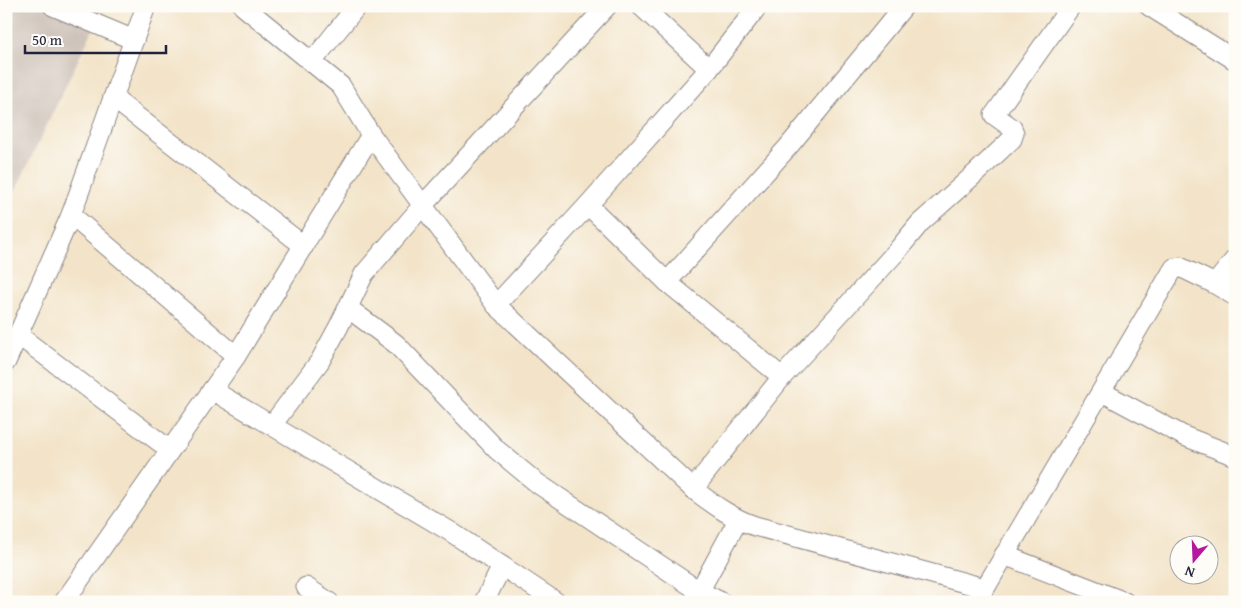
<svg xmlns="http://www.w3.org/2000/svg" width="1241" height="608" font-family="'Gentium Book Plus',serif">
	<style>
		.industrial { fill: #cec2b9 }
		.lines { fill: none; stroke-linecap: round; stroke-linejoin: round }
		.minor-casing { stroke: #8a8382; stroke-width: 21 }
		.minor { stroke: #fff; stroke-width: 19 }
	</style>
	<rect width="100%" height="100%" fill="#fdfcf7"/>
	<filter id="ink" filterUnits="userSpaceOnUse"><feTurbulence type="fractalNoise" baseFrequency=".02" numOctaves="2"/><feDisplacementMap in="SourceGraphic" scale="10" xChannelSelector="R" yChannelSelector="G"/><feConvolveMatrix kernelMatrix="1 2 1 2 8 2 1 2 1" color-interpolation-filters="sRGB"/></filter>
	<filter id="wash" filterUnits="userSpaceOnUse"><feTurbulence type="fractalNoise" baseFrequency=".0096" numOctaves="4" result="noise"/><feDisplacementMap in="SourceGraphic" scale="20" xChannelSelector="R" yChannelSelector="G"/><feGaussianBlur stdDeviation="1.12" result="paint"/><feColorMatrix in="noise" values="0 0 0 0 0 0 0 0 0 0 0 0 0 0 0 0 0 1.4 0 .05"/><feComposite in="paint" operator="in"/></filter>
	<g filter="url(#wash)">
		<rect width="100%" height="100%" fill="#f3e4c9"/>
		<!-- industrial -->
		<path class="industrial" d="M6 6H104L6 210Z"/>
	</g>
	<g filter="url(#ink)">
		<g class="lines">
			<defs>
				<g id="minor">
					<path d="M53 6 134 40"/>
					<path d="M243 6 341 86 371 135 496 305 693 489C713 504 731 518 755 526L984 588"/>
					<path d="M641 6 709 69"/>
					<path d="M1149 6 1235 60"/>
					<path d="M312 62 357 6"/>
					<path d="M113 98 304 246"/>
					<path d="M588 205 667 282 782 377 897 251 920 223 977 172 1012 139 1014 133 1012 128 994 115 1071 6"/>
					<path d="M71 215 236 356"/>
					<path d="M667 282 788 147 904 6"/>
					<path d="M1215 284 1235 296"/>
					<path d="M496 305 588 205 709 69 758 6"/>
					<path d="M348 308 396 344 497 450 537 483 699 591 721 602"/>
					<path d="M18 335 170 450"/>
					<path d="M6 362 71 215 146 6"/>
					<path d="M212 390 451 532 556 602"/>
					<path d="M1102 392 1184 436 1235 456"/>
					<path d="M272 425 320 361 339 326 364 274 423 205 607 6"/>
					<path d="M693 489 782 377"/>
					<path d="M1004 555 1125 602"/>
					<path d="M306 587 329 602"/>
					<path d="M694 601 738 520"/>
					<path d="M64 602 236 356 371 135"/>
					<path d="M484 602 502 566"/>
					<path d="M977 602 1174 268 1180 267 1215 284 1235 259"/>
				</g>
			</defs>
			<!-- minor casing -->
			<use href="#minor" class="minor-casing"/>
			<!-- minor -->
			<use href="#minor" class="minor"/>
		</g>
	</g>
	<!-- margin -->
	<rect width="1241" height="608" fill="none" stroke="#fdfcf7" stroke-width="25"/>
	<!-- north arrow -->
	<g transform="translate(1194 560) rotate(199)"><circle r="24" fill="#fdfcf7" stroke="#a5a5ac"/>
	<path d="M0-4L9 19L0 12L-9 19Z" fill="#b5179e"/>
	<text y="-8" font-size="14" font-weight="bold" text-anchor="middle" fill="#22223b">N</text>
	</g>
	<!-- scale -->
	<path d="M25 45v8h141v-8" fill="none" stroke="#22223b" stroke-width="2.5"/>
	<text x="32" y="45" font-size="15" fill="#22223b" stroke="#fdfcf7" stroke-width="4" paint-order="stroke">50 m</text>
</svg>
